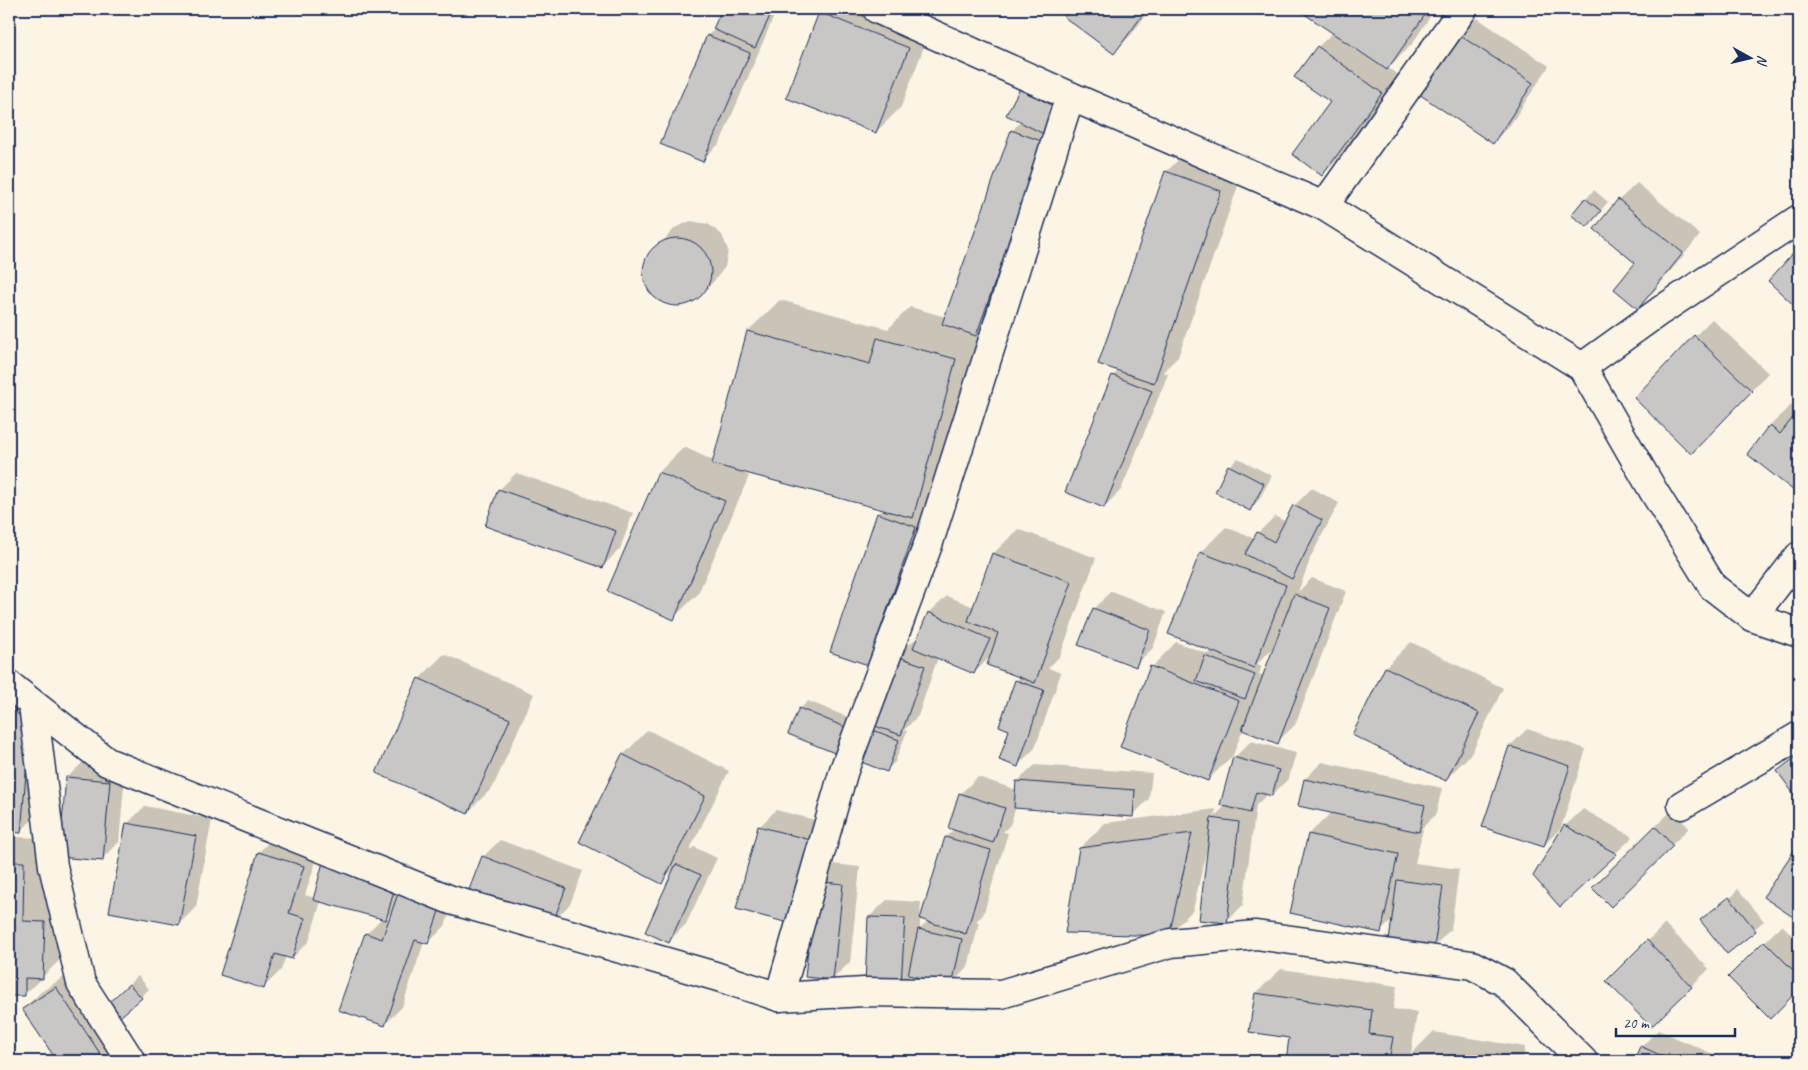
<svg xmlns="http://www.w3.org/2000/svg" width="1808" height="1070" font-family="Caveat,sans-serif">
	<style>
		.shadow { fill: #0003; fill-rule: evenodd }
		.building { fill: #c8c7c6; stroke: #1b2f5e }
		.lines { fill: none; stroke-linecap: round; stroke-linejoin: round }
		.minor-casing { stroke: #1b2f5e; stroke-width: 31 }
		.minor { stroke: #fcf5e5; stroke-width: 28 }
	</style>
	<rect width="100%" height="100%" fill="#fcf5e5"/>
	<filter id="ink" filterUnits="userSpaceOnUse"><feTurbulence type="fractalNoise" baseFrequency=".02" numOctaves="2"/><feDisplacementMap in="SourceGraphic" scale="10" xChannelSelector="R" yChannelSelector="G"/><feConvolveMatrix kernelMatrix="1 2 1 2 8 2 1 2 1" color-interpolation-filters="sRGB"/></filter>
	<g filter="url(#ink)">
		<!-- shadow -->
		<g class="shadow">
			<path d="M724 9H777L720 143 702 160 662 143 708 35 715 29Z"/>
			<path d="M825 9H898L933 23 901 107 876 132 820 13Z"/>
			<path d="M1071 9H1150L1131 35 1114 53 1065 17Z"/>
			<path d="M1308 9H1435L1412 44 1388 68 1399 75 1339 158 1322 175 1332 102 1318 47 1333 32 1305 13Z"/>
			<path d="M1477 18 1549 66 1510 125 1493 142 1460 35Z"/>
			<path d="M1021 89 1067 100 944 485 923 506 933 510 885 647 868 664 878 514 884 509 739 470V471L749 476 698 594 673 618 608 591 659 472 684 447 714 461 748 331 780 300 888 329 910 307 946 317 1012 131 1021 121Z"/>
			<path d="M1191 147 1245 166 1178 357 1163 372 1168 374 1121 490 1104 507 1113 376 1119 370 1166 172Z"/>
			<path d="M1637 183 1700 235 1655 290 1638 308 1637 263 1619 200Z"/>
			<path d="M1594 190 1608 202 1587 226 1586 199Z"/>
			<path d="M691 221 708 224 722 235 728 250 725 267 714 281 697 299 680 305 663 302 650 292 644 276 647 259 675 228Z"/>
			<path d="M1799 249V309L1770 281Z"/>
			<path d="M1712 319 1768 373 1708 435 1695 336Z"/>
			<path d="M1795 401 1799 404V494L1749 453 1770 426Z"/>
			<path d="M1238 458 1272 476 1258 501 1250 509 1230 466Z"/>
			<path d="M516 473 633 513 620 549 603 566 499 490Z"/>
			<path d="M1312 488 1339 503 1309 560H1310L1298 592 1312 578 1346 591 1295 725 1277 742 1243 729 1233 755 1208 780 1152 667 1176 642 1208 654 1212 650 1169 633 1201 552 1226 527 1255 539 1258 533 1275 516 1286 522 1294 506ZM1276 645 1264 676 1259 674 1262 666 1257 664Z"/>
			<path d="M1018 529 1096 558 1060 656 1048 668 1061 673 1035 748 1018 765 1011 729 1016 681 1021 676 992 655 974 673 938 657 918 716 904 730 907 731 895 762 887 770 874 731 879 726 897 657 914 640 918 641 929 613 947 596 974 607 993 554Z"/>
			<path d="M1111 591 1166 612 1153 648 1135 665 1094 609Z"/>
			<path d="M1411 642 1503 688 1471 754 1446 779 1354 734 1386 667Z"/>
			<path d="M444 654 534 694 493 787 468 812 419 679Z"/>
			<path d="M9 675 47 707 37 815 20 832 9 831Z"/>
			<path d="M808 701 860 722 851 746 800 709Z"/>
			<path d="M1527 729 1586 749 1561 828 1544 845 1484 826 1510 746Z"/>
			<path d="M648 730 729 771 689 851 694 847 717 858 686 924 669 941 674 869 661 882 623 755Z"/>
			<path d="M1251 741 1296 753 1289 778 1272 795 1268 794 1256 805 1243 905 1226 922 1208 852H1206L1193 910 1168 935 1080 848 1105 823 1216 809 1214 817 1226 805 1234 758Z"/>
			<path d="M1799 754V799L1779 771Z"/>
			<path d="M84 761 126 764 119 842 102 859 67 778Z"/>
			<path d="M1322 762 1442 788 1436 814 1421 829H1423L1415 863 1459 869 1451 929 1434 946 1394 918 1380 932 1309 834 1332 812 1305 779Z"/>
			<path d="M1035 765 1152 773 1149 799 1132 816 1016 807 1010 825 1003 832 1008 833 983 915 976 921 979 922 968 967 951 984 911 974 901 984 869 917 887 900 921 902 920 918 946 837 954 829 960 794 978 777 1017 790V782ZM920 918 928 921 920 929Z"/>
			<path d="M145 806 212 819 196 907 179 924 128 823Z"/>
			<path d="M1583 809 1633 837 1560 905 1565 826Z"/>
			<path d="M776 810 831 824 815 882 833 864 860 867 850 962 833 979 815 887 759 827Z"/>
			<path d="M1672 810 1689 828 1611 905 1594 888Z"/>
			<path d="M276 835 320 849 305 895 315 898 342 846 413 866 407 884 458 888 445 926 428 943 424 942 402 1007 384 1025 366 934 382 918 321 901 309 941 292 958 286 956 281 970 264 987 221 974 259 852ZM394 910 391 919 386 918Z"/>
			<path d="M9 837 48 838 68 952 24 995H9Z"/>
			<path d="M500 840 583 871 570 904 553 921 483 857Z"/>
			<path d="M1799 845V920L1765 897Z"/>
			<path d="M1738 889 1764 921 1727 952 1702 920 1709 912V914L1735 894 1734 893Z"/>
			<path d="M1665 924 1709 969 1651 1025 1607 981Z"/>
			<path d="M1782 925 1799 942V987L1770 1017 1729 977Z"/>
			<path d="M1281 969 1397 986 1393 1009 1417 1012 1411 1054 1433 1032 1525 1047 1523 1061H1287L1291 1037 1256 993Z"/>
			<path d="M73 971 121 1043 102 1061H58L23 1009 41 992Z"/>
			<path d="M138 976 149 989 141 997 118 994Z"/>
			<path d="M1658 1030 1729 1061H1635L1641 1047Z"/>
		</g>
		<!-- building -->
		<g class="building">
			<path d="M722 9H754L770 16 755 48 713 29Z"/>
			<path d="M1070 9H1147L1114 54 1064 17Z"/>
			<path d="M1306 9H1429L1387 70 1303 13Z"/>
			<path d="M819 12 909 48 876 133 786 98Z"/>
			<path d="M707 35 750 53 703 162 660 144Z"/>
			<path d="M1459 35 1533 83 1493 144 1419 94Z"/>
			<path d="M1317 46 1382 93 1322 176 1292 154 1330 102 1294 77Z"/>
			<path d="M1020 88 1059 109 1046 135 1006 115Z"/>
			<path d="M1011 130 1044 142 976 336 942 324Z"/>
			<path d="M1165 171 1221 191 1154 383 1098 364Z"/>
			<path d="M1585 198 1601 211 1587 227 1571 215Z"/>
			<path d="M1618 199 1683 253 1638 309 1614 289 1635 263 1594 229Z"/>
			<circle cx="677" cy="272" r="34"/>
			<path d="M1799 247V310L1768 281Z"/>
			<path d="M747 331 870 364 877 338 956 359 913 518 712 464Z"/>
			<path d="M1694 335 1752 391 1691 454 1634 398Z"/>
			<path d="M1112 375 1152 391 1104 508 1065 492Z"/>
			<path d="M1799 410V495L1747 454 1769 425 1780 434Z"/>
			<path d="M1228 465 1264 484 1250 511 1215 492Z"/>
			<path d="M658 472 725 501 674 620 607 591Z"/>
			<path d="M498 489 616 531 603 568 485 526Z"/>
			<path d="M1293 505 1322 520 1292 579 1245 554 1257 532 1274 542Z"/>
			<path d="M877 513 916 527 868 665 830 652Z"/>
			<path d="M1200 552 1286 585 1254 668 1168 634Z"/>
			<path d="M992 553 1072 582 1035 683 987 665 998 633 968 621Z"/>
			<path d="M1294 594 1330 608 1278 744 1242 730Z"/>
			<path d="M1093 608 1150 630 1136 667 1078 645Z"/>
			<path d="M928 612 990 639 974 674 913 648Z"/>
			<path d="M896 656 925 666 901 735 872 725Z"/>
			<path d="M1205 656 1255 675 1245 699 1196 681Z"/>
			<path d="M1150 666 1239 701 1208 781 1120 747Z"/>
			<path d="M1385 667 1479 713 1446 781 1352 735Z"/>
			<path d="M418 678 510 719 468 814 376 773Z"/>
			<path d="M1015 680 1044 690 1018 767 999 760 1009 730 999 726Z"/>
			<path d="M9 706 30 725 21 833 9 832Z"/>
			<path d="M799 708 852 730 842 756 788 734Z"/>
			<path d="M873 730 899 740 887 772 861 762Z"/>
			<path d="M1509 746 1570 766 1544 847 1482 827Z"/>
			<path d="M622 754 705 796 662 884 579 842Z"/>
			<path d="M1797 756 1799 759V801L1777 771Z"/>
			<path d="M1233 757 1279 770 1272 796 1256 792 1250 813 1220 805Z"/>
			<path d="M66 777 110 781 103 861 59 857Z"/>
			<path d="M1304 779 1425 805 1419 832 1298 806Z"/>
			<path d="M1016 781 1135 790 1133 817 1014 808Z"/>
			<path d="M959 793 1005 808 993 843 948 828Z"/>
			<path d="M1211 818 1239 822 1227 923 1199 920Z"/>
			<path d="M126 823 196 836 179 925 109 912Z"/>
			<path d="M1564 825 1617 854 1560 907 1533 876Z"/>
			<path d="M758 826 814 841 792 924 736 909Z"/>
			<path d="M1655 826 1673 846 1611 907 1592 888Z"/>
			<path d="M1192 833 1169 936 1065 933 1079 848Z"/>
			<path d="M1308 834 1398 854 1381 933 1290 913Z"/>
			<path d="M945 837 991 850 966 934 920 919Z"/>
			<path d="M1799 843V921L1763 897Z"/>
			<path d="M258 852 304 866 289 913 305 918 292 959 275 954 264 989 220 975Z"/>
			<path d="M482 856 566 888 553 922 469 890Z"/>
			<path d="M9 862H24L23 921 45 922 43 979 25 978V996H9Z"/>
			<path d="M323 862 396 883 386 920 313 900Z"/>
			<path d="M676 864 701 875 669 943 645 932Z"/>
			<path d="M1397 880 1443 886 1434 947 1389 941Z"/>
			<path d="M815 881 843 884 833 980 805 977Z"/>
			<path d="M399 891 441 905 428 944 415 940 385 1026 338 1010 365 933 382 939Z"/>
			<path d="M1729 897 1756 931 1727 954 1700 920Z"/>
			<path d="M868 917 905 918 901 985 865 984Z"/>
			<path d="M918 929 962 939 952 985 908 975Z"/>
			<path d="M1647 940 1692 987 1651 1027 1606 981Z"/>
			<path d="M1764 941 1799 976V989L1770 1019 1728 977Z"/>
			<path d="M129 984 142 998 120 1017 108 1003Z"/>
			<path d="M56 987 105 1061H57L22 1009Z"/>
			<path d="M1255 993 1372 1010 1369 1034 1393 1037 1389 1061H1286L1289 1038 1249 1032Z"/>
			<path d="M1640 1046 1673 1061H1634Z"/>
			<path d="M1407 1056 1439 1061H1406Z"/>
		</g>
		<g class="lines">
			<defs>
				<g id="minor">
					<path d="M877 9 1070 96 1324 206 1582 367 1654 492 1713 587 1752 617 1799 633"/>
					<path d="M1324 206 1463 9"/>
					<path d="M1582 367 1660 311 1799 219"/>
					<path d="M1752 617 1799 556"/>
					<path d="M9 685 107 762 451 900 715 976 779 997 864 992 1001 994 1171 943 1256 935 1472 965 1504 982 1583 1061"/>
					<path d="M33 705 53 866 81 983 131 1061"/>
					<path d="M1682 805 1799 736"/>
					<path d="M779 997 844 770 929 542 1070 96"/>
				</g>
			</defs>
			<!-- minor casing -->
			<use href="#minor" class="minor-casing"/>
			<!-- minor -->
			<use href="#minor" class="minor"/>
		</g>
	</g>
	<!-- margin -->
	<rect width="1808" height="1070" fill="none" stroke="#fcf5e5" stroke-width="30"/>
	<rect x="15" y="15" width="1778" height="1040" fill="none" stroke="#1b2f5e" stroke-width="2" filter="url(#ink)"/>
	<!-- north arrow -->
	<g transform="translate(1750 58) rotate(98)" stroke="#fcf5e5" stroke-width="4" paint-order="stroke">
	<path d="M0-4L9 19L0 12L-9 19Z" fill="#1b2f5e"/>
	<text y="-8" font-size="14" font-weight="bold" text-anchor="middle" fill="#1b2f5e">N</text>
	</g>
	<!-- scale -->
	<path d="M1616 1028v8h119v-8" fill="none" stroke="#1b2f5e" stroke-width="2.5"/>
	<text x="1623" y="1028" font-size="15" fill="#1b2f5e" stroke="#fcf5e5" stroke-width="4" paint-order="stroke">20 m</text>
</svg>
